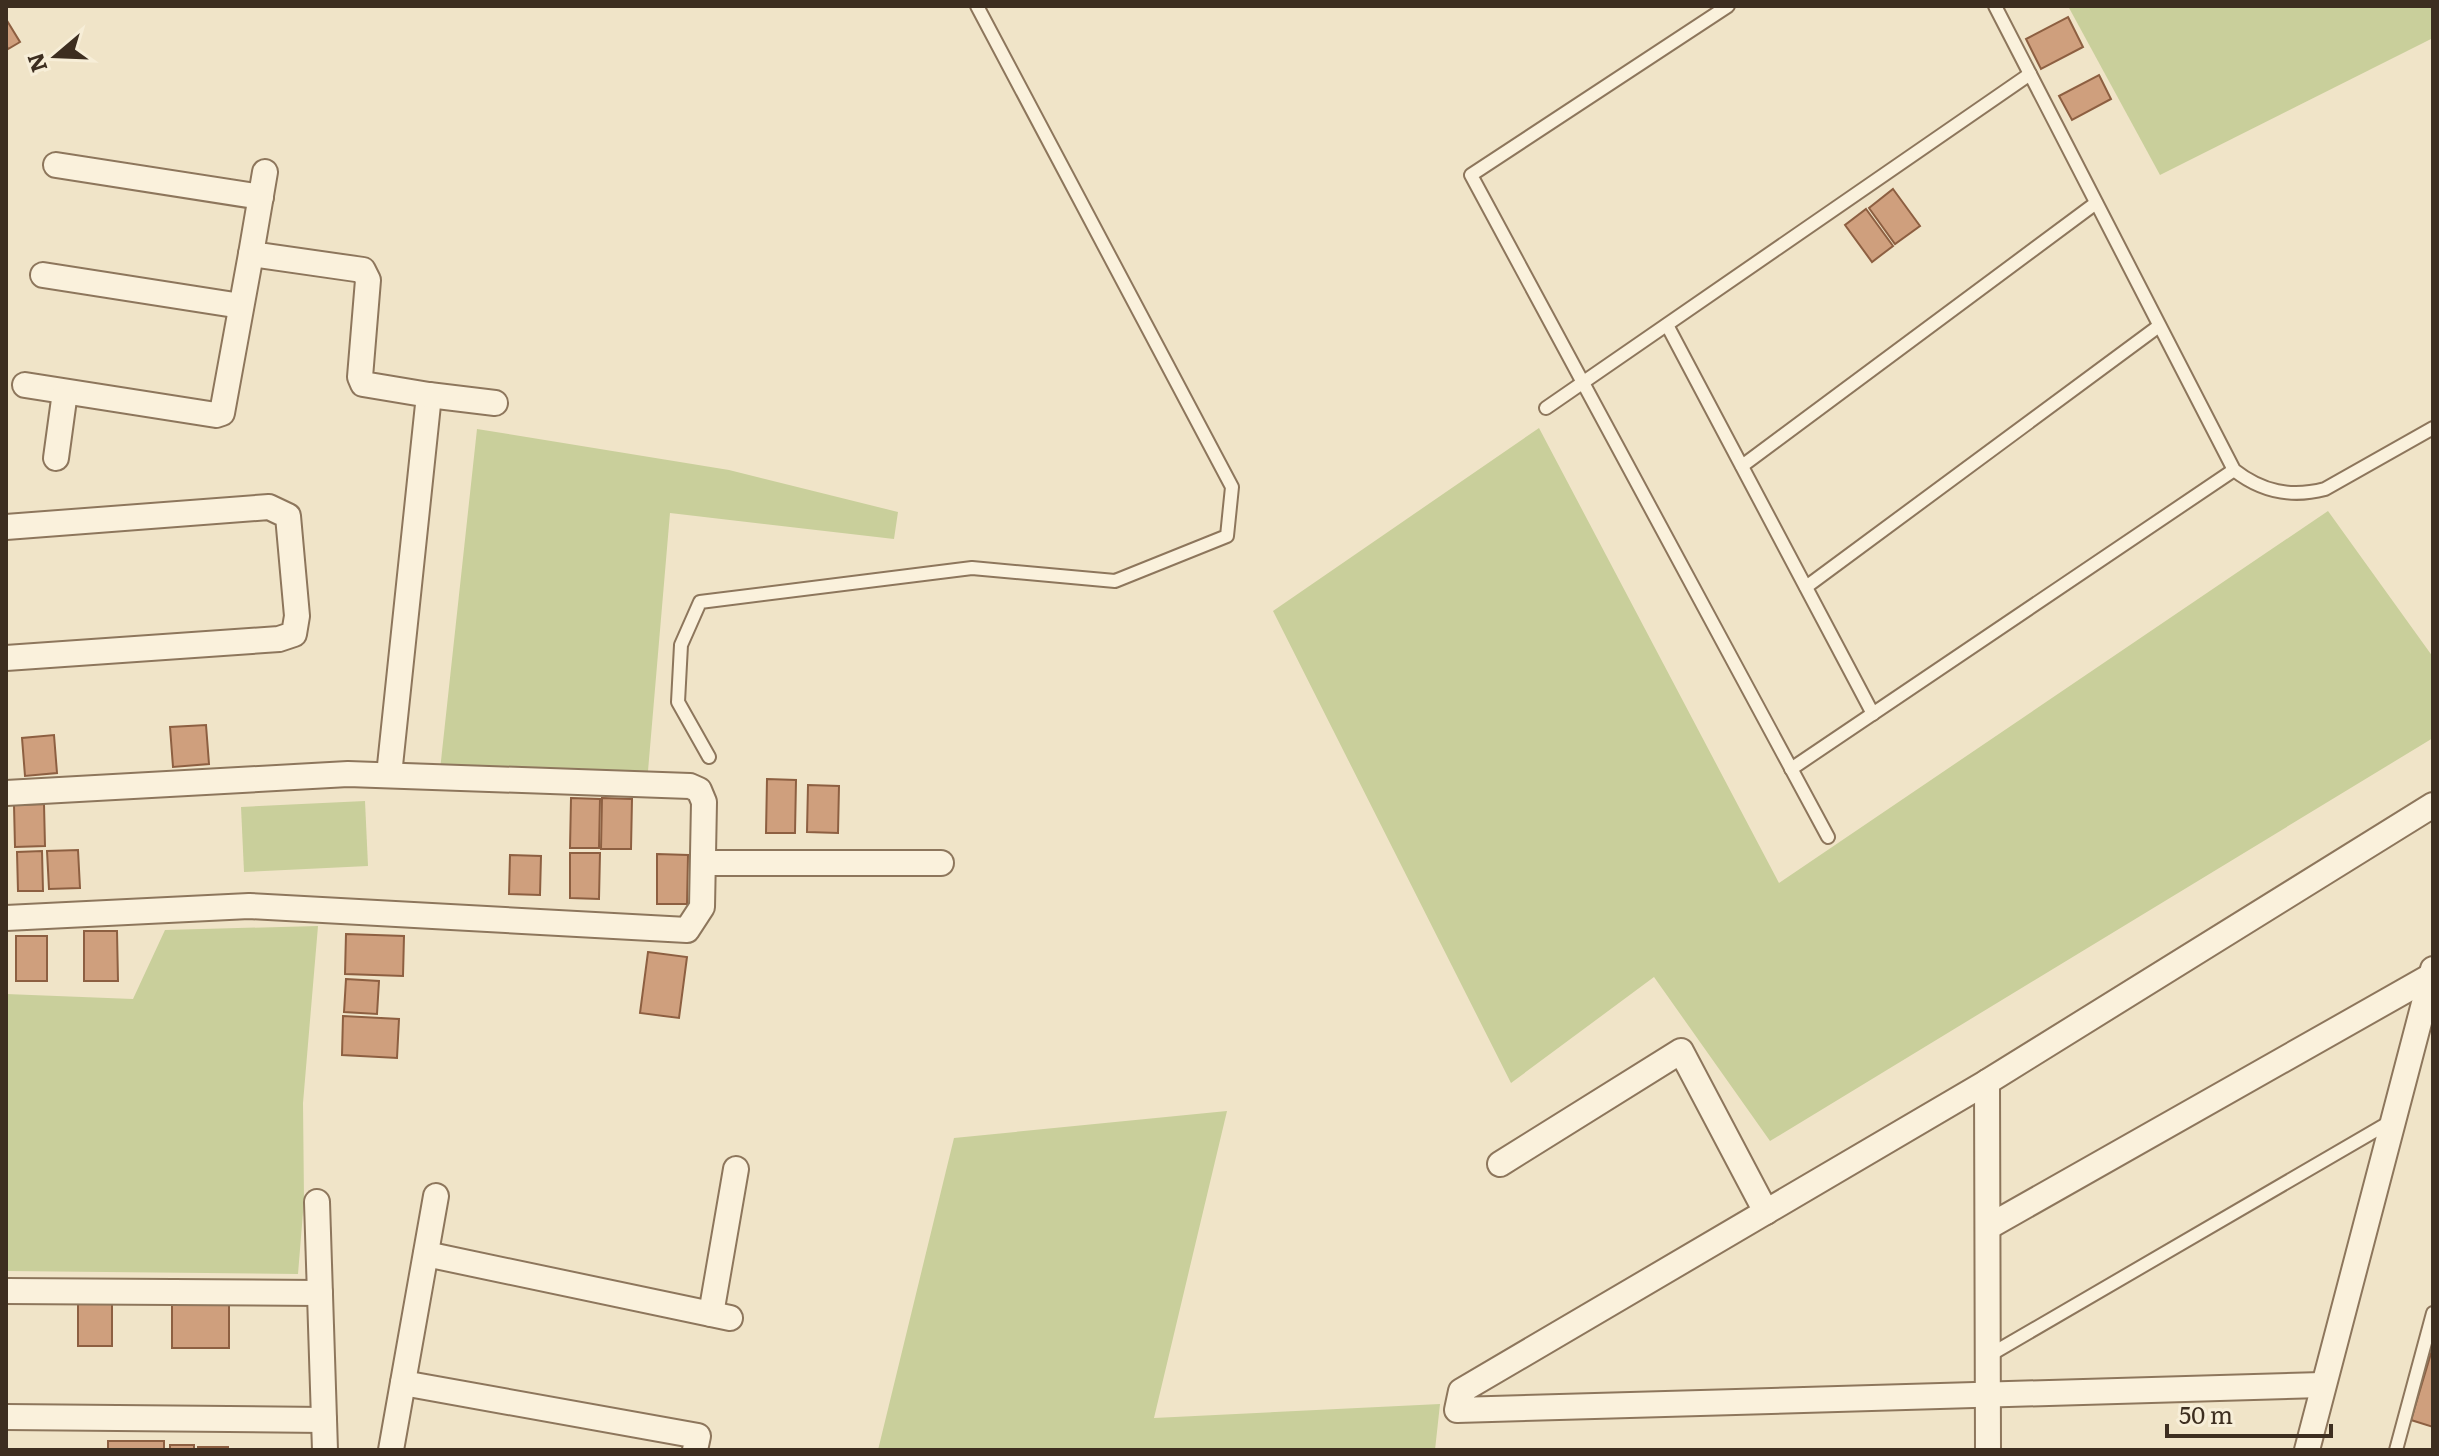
<svg xmlns="http://www.w3.org/2000/svg" width="2439" height="1456" font-family="Literata,serif">
	<style>
		.green { fill: #c9cf9b }
		.building { fill: #cf9f7d; stroke: #8d5f41; stroke-width: 2 }
		.lines { fill: none; stroke-linecap: round; stroke-linejoin: round }
		.service-casing { stroke: #8d765c; stroke-width: 16 }
		.minor-casing { stroke: #8d765c; stroke-width: 28 }
		.service { stroke: #faf1dc; stroke-width: 12 }
		.minor { stroke: #faf1dc; stroke-width: 24 }
	</style>
	<rect width="100%" height="100%" fill="#f0e4c8"/>
	<!-- green -->
	<g class="green">
		<path d="M2068 6H2433V38L2160 175Z"/>
		<path d="M1539 428 1779 883 2328 511 2433 657V738L1770 1141 1654 977 1511 1083 1273 611Z"/>
		<path d="M477 429 729 470 898 512 894 539 670 513 648 771 440 770Z"/>
		<path d="M365 801 368 866 244 872 241 807Z"/>
		<path d="M318 926 303 1103 304 1200 298 1274 6 1271V994L133 999 165 930Z"/>
		<path d="M1227 1111 1154 1418 1440 1404 1435 1450H878L954 1138Z"/>
	</g>
	<!-- building -->
	<g class="building">
		<path d="M2068 17 2083 47 2041 69 2026 39Z"/>
		<path d="M6 19 20 42 8 49 6 44Z"/>
		<path d="M2099 75 2111 99 2072 120 2059 96Z"/>
		<path d="M1893 189 1920 226 1895 244 1869 208Z"/>
		<path d="M1866 209 1893 246 1872 262 1845 225Z"/>
		<path d="M206 725 209 764 173 767 170 727Z"/>
		<path d="M54 735 57 773 25 776 22 738Z"/>
		<path d="M767 779 796 780 795 833H766Z"/>
		<path d="M808 785 839 786 838 833 807 832Z"/>
		<path d="M571 798 600 799 599 848H570Z"/>
		<path d="M602 798 632 799 631 849H601Z"/>
		<path d="M44 804 45 846 15 847 14 805Z"/>
		<path d="M78 850 80 888 49 889 47 851Z"/>
		<path d="M42 851 43 891H18L17 852Z"/>
		<path d="M570 853H600L599 899 570 898Z"/>
		<path d="M657 854 688 855 687 904H657Z"/>
		<path d="M510 855 541 856 540 895 509 894Z"/>
		<path d="M84 931H117L118 981H84Z"/>
		<path d="M346 934 404 936 403 976 345 974Z"/>
		<rect x="16" y="936" width="31" height="45"/>
		<path d="M648 952 687 957 679 1018 640 1013Z"/>
		<path d="M346 979 379 981 377 1014 344 1012Z"/>
		<path d="M343 1016 399 1019 397 1058 342 1055Z"/>
		<rect x="78" y="1302" width="34" height="44"/>
		<rect x="172" y="1303" width="57" height="45"/>
		<path d="M2432 1350H2433V1427L2411 1420Z"/>
		<rect x="108" y="1441" width="56" height="9"/>
		<rect x="170" y="1445" width="24" height="5"/>
		<rect x="198" y="1447" width="30" height="3"/>
	</g>
	<g class="lines">
		<defs>
			<g id="service">
				<path d="M1728 6 1471 175 1828 837"/>
				<path d="M1995 6 2234 470C2262 492 2291 498 2325 489L2433 428"/>
				<path d="M1667 325 1873 714"/>
				<path d="M1546 408 2030 74"/>
				<path d="M1742 466 2096 203"/>
				<path d="M1806 587 2159 326"/>
				<path d="M709 757 678 702 681 645 700 602 972 568 1115 581 1227 536 1232 487 977 6"/>
				<path d="M1791 769 2234 470"/>
				<path d="M1988 1356 2390 1122"/>
				<path d="M2396 1450 2433 1313"/>
			</g>
			<g id="minor">
				<path d="M56 165 261 197"/>
				<path d="M265 172 251 254 363 270 368 280 360 377 363 384 429 395 389 775"/>
				<path d="M43 275 241 306"/>
				<path d="M25 385 216 415 222 413 251 254"/>
				<path d="M429 395 495 403"/>
				<path d="M56 458 65 392"/>
				<path d="M6 527 269 507 288 516 297 616 294 634 279 639 6 658"/>
				<path d="M6 793 348 774 690 786 699 790 704 802 702 907 687 930 249 906 6 918"/>
				<path d="M703 863H941"/>
				<path d="M1987 1082 1988 1450"/>
				<path d="M1500 1164 1681 1051 1766 1212"/>
				<path d="M317 1202 325 1450"/>
				<path d="M1988 1227 2431 976"/>
				<path d="M426 1254 730 1318"/>
				<path d="M6 1291 320 1293"/>
				<path d="M711 1314 736 1169"/>
				<path d="M403 1383 698 1436 695 1450"/>
				<path d="M2322 1385 1457 1410 1461 1391 1987 1082 2433 805"/>
				<path d="M6 1417 324 1420"/>
				<path d="M391 1450 436 1196"/>
				<path d="M2307 1450 2433 969"/>
			</g>
		</defs>
		<!-- service casing -->
		<use href="#service" class="service-casing"/>
		<!-- minor casing -->
		<use href="#minor" class="minor-casing"/>
		<!-- service -->
		<use href="#service" class="service"/>
		<!-- minor -->
		<use href="#minor" class="minor"/>
	</g>
	<!-- border -->
	<rect width="2439" height="1456" fill="none" stroke="#3d2e20" stroke-width="16"/>
	<!-- north arrow -->
	<g transform="translate(56 56) rotate(251)" stroke="#f7eed8" stroke-width="6" paint-order="stroke">
	<path d="M0-6L14 30L0 20L-14 30Z" fill="#3d2e20"/>
	<text y="-12" font-size="22" font-weight="bold" text-anchor="middle" fill="#3d2e20">N</text>
	</g>
	<!-- scale -->
	<path d="M2167 1424v12h164v-12" fill="none" stroke="#3d2e20" stroke-width="4"/>
	<text x="2179" y="1424" font-size="24" fill="#3d2e20" stroke="#f7eed8" stroke-width="6" paint-order="stroke">50 m</text>
</svg>
